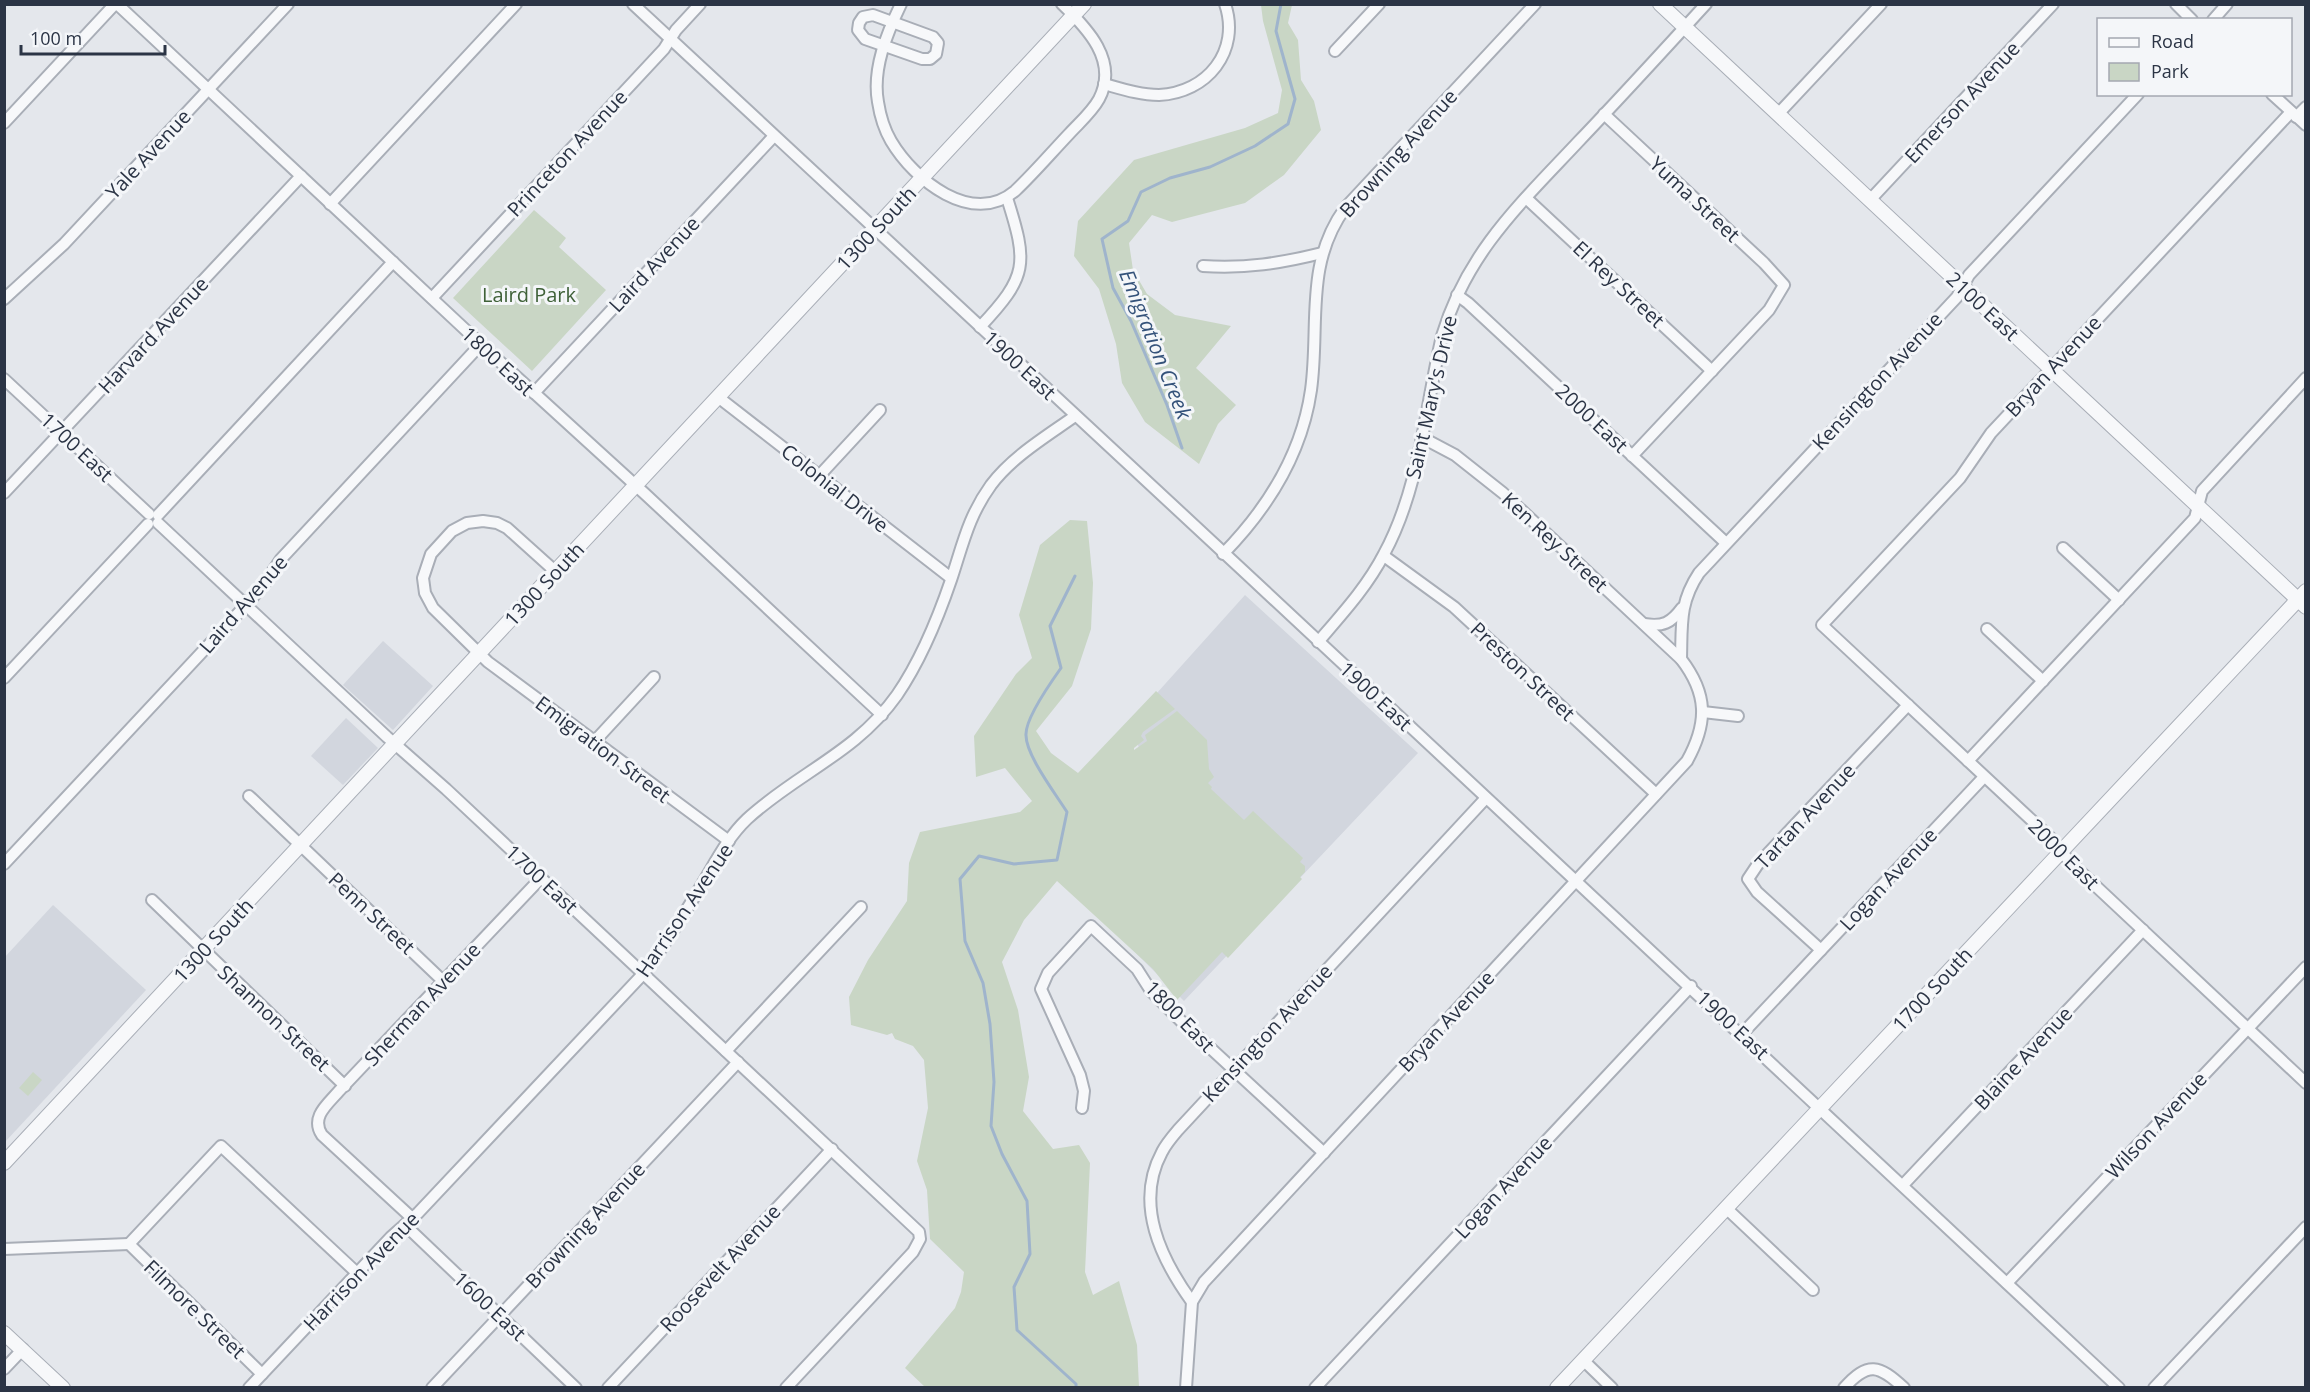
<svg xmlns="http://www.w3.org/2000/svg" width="2310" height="1392" font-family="'Open Sans',sans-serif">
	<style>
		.built { fill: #d2d6de }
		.green { fill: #c9d6c5 }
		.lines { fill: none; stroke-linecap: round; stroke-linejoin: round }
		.stream { stroke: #9fb4cc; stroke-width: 3 }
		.minor-casing { stroke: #a9aeb7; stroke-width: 14 }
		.tertiary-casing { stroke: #a9aeb7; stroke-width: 16 }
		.minor { stroke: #f7f8fa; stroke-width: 10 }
		.tertiary { stroke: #f7f8fa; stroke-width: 14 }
		.labels { text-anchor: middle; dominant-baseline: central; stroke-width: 6; stroke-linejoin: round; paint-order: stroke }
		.street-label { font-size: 20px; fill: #2b3445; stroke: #f4f6f9 }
		.park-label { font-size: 20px; fill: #3f6138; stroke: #f4f6f9 }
		.water-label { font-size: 21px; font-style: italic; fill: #34527a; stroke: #f4f6f9 }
	</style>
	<rect width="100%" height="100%" fill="#e4e7ec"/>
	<!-- built -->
	<g class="built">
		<path d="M1245 595 1418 753 1184 1001 1096 913 1154 789 1130 723Z"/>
		<path d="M383 641 433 686 393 730 343 685Z"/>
		<path d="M346 718 378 748 343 785 311 756Z"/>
		<path d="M53 905 146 990 5 1142 4 958Z"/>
	</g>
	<!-- green -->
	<g class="green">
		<path d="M1261 5H1292L1288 23 1298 40 1301 80 1314 101 1321 130 1284 175 1245 203 1172 222 1152 215 1129 243 1133 270 1147 294 1175 315 1231 326 1196 368 1236 405 1218 424 1199 464 1145 422 1122 383 1116 344 1099 289 1074 256 1078 221 1134 160 1245 128 1278 113 1282 90 1263 21Z"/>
		<path d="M534 210 566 238 559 247 606 290 532 371 453 298Z"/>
		<path d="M1070 520 1087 521 1093 583 1091 629 1072 686 1036 731 1051 753 1078 773 1156 691 1175 709 1143 732 1141 736 1144 740 1134 748V750L1147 741 1145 735 1177 711 1207 740 1209 769 1214 777 1208 783 1212 787 1211 789 1244 820 1253 811 1303 858 1300 862 1305 866V872L1300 877 1302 879 1228 958 1222 952 1177 1000 1153 969 1057 881 1024 920 1002 962 1018 1010 1029 1077 1023 1111 1053 1149 1079 1145 1090 1163 1085 1272 1093 1295 1119 1281 1137 1345 1139 1387H925L905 1368 955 1308 961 1292 964 1272 930 1239 927 1190 917 1161 928 1108 924 1060 913 1046 895 1039 892 1033 887 1035 851 1025 849 997 868 960 907 901 909 863 920 832 1020 812 1032 801 1005 768 976 777 974 736 1016 674 1032 658 1019 615 1040 545Z"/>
		<path d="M33 1072 42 1080 28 1096 19 1088Z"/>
	</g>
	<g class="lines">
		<!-- stream -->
		<g class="stream">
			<path d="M1182 448 1167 405 1131 321 1113 288 1102 239 1128 221 1141 192 1170 178 1210 167 1255 146 1288 124 1295 99 1276 31 1281 4"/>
			<path d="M1075 576 1050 626 1061 668C1051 682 1026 717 1026 734 1025 754 1055 793 1067 812L1057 860 1014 864 979 856 960 879 965 941 983 983 990 1024 994 1082 991 1126 1002 1154 1027 1201 1030 1254 1014 1287 1017 1330 1076 1384V1388"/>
		</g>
		<defs>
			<g id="minor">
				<path d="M117 4 486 349 644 493 882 715"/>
				<path d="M633 4C1129 465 1625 924 2119 1388"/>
				<path d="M901 4C887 33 872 69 878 102 880 115 884 129 891 141 914 180 972 227 1015 191 1034 173 1051 153 1069 134 1079 123 1092 112 1099 99 1119 61 1087 28 1062 4"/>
				<path d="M2176 4 2192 20"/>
				<path d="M873 15 933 37 938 43 936 54 930 59H922L865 39 858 30 859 23 863 17Z"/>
				<path d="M2213 20 2227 4"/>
				<path d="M1335 51 1379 4"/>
				<path d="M1104 84C1122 89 1140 95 1159 95 1207 93 1241 51 1225 4"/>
				<path d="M2272 94 2306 125"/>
				<path d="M2291 112 1991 433 1960 478 1822 625 2053 840 2069 861 2306 1083"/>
				<path d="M1604 114 1764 263 1784 285 1769 310 1632 456"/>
				<path d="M1778 114 1881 4"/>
				<path d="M2296 117 2306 107"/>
				<path d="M4 123 115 4"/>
				<path d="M1526 198 1712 371"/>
				<path d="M1870 200 2053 4"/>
				<path d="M330 204 516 4"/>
				<path d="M1203 266C1245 269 1282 263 1322 253"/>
				<path d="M1457 295 1468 303 1726 543"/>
				<path d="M432 298 664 49 676 30 700 4"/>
				<path d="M4 299 64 244 288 4"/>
				<path d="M980 327C1028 276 1028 264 1007 198"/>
				<path d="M4 379 149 514"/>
				<path d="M534 393 774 136"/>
				<path d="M718 397 951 578"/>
				<path d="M819 476 880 410"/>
				<path d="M4 493 301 176"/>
				<path d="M158 515 393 262"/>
				<path d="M158 523 387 737 446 789 919 1232 920 1239 913 1252 786 1388"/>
				<path d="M2063 548 2119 600"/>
				<path d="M1223 554C1267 509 1302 453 1311 390 1320 325 1304 265 1345 208L1535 4"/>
				<path d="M1384 556 1454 607 1656 794"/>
				<path d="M556 572 507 528 497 523 483 521 467 523 452 531 431 554 423 578 425 593 433 608 488 662 729 841"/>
				<path d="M1644 624C1663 627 1671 623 1682 608"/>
				<path d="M1987 629 2043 681"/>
				<path d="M1318 642C1342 614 1367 587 1384 554 1420 488 1425 408 1442 336 1467 252 1521 203 1579 141 1622 96 1664 50 1706 4"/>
				<path d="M1681 659C1682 625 1679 603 1699 573L1957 297 1969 275 2138 94"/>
				<path d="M4 678 148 524"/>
				<path d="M1703 712 1738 716"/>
				<path d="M594 742 654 677"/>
				<path d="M1968 761 2195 518 2202 491 2306 378"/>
				<path d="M249 796 443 981"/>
				<path d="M4 864 246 605 265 583 281 559 481 344"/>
				<path d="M152 900 345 1086"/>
				<path d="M1821 950 1757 892 1748 879 1758 864 1908 705"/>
				<path d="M1742 1034 1984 777"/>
				<path d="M726 1051 861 907"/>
				<path d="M1082 1108 1084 1091 1080 1075 1041 989 1048 973 1091 926 1137 969 1151 991 1180 1020 1324 1153"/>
				<path d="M1903 1185 2143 930"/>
				<path d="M1726 1208 1813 1290"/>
				<path d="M412 1218 322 1135C310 1117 328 1104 339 1091L541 878"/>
				<path d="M405 1225 576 1388"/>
				<path d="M129 1244 221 1146 357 1273"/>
				<path d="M129 1244 262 1374"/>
				<path d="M4 1249 129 1244"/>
				<path d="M2007 1283 2306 967"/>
				<path d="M1192 1302C1161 1259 1134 1204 1162 1152 1166 1144 1172 1137 1178 1130L1486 798"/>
				<path d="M1583 1360 1612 1388"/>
				<path d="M4 1369 23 1349"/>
				<path d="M249 1388 391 1237 418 1213 644 973C665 945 683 916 701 886 715 863 727 838 747 819 797 773 856 753 897 695 921 660 937 621 951 580 963 544 968 517 991 485 1013 456 1047 436 1075 416"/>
				<path d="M432 1388 738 1062"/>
				<path d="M608 1388 832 1149"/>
				<path d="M1186 1388 1192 1302 1204 1282 1687 761C1708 723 1708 694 1681 659L1503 493 1455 455 1421 437"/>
				<path d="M1315 1388 1691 986"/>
				<path d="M1844 1388C1868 1361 1879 1365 1904 1388"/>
				<path d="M2154 1388 2306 1227"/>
			</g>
			<g id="tertiary">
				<path d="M1660 4 2306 607"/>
				<path d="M4 1163 1084 4"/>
				<path d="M4 1333 63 1388"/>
				<path d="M1557 1388 2306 591"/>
			</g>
		</defs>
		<!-- minor casing -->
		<use href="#minor" class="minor-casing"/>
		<!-- tertiary casing -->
		<use href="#tertiary" class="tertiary-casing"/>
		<!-- minor -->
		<use href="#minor" class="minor"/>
		<!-- tertiary -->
		<use href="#tertiary" class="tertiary"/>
	</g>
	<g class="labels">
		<!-- street labels -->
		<g class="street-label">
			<text transform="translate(1962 102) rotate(-47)">Emerson Avenue</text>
			<text transform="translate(567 153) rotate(-47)">Princeton Avenue</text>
			<text transform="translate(1398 153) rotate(-48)">Browning Avenue</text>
			<text transform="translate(148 154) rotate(-47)">Yale Avenue</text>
			<text transform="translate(1695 199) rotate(43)">Yuma Street</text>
			<text transform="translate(876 228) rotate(-47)">1300 South</text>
			<text transform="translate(654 264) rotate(-47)">Laird Avenue</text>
			<text transform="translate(1619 284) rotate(43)">El Rey Street</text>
			<text transform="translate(1983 306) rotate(43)">2100 East</text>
			<text transform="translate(153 335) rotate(-47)">Harvard Avenue</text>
			<text transform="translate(498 361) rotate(43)">1800 East</text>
			<text transform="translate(1020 365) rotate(43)">1900 East</text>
			<text transform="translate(2053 366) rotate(-47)">Bryan Avenue</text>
			<text transform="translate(1877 381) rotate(-47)">Kensington Avenue</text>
			<text transform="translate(1431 397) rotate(-77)">Saint Mary's Drive</text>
			<text transform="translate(1592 418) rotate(43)">2000 East</text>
			<text transform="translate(77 447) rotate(43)">1700 East</text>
			<text transform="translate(835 488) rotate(38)">Colonial Drive</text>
			<text transform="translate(1555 542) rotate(43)">Ken Rey Street</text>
			<text transform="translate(544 584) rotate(-47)">1300 South</text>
			<text transform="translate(243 604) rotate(-49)">Laird Avenue</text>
			<text transform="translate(1523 671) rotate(43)">Preston Street</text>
			<text transform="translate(1376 696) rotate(43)">1900 East</text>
			<text transform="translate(603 749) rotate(37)">Emigration Street</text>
			<text transform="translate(1805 816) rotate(-47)">Tartan Avenue</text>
			<text transform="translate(2064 854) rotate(45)">2000 East</text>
			<text transform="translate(542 879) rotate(43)">1700 East</text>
			<text transform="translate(1888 879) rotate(-47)">Logan Avenue</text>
			<text transform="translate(684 910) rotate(-56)">Harrison Avenue</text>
			<text transform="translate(372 913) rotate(43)">Penn Street</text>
			<text transform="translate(213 940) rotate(-47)">1300 South</text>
			<text transform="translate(1932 989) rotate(-47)">1700 South</text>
			<text transform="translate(422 1004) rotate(-47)">Sherman Avenue</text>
			<text transform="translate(1180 1016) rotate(46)">1800 East</text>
			<text transform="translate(274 1018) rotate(43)">Shannon Street</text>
			<text transform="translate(1446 1021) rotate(-47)">Bryan Avenue</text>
			<text transform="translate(1733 1025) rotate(43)">1900 East</text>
			<text transform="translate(1267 1033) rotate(-47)">Kensington Avenue</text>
			<text transform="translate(2023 1058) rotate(-47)">Blaine Avenue</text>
			<text transform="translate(2156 1125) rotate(-47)">Wilson Avenue</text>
			<text transform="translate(1503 1187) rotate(-47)">Logan Avenue</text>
			<text transform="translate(585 1225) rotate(-47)">Browning Avenue</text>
			<text transform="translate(720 1268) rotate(-47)">Roosevelt Avenue</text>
			<text transform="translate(361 1271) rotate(-46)">Harrison Avenue</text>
			<text transform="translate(490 1306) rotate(43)">1600 East</text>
			<text transform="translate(195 1309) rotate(44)">Filmore Street</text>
		</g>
		<!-- park labels -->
		<g class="park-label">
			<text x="529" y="294">Laird Park</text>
		</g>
		<!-- water labels -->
		<g class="water-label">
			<text transform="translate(1156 344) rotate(68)">Emigration Creek</text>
		</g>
	</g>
	<!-- border -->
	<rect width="2310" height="1392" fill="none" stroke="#2b3445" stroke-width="12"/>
	<!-- legend -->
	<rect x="2097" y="18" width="195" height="78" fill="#f4f6f9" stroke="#a4a8b1" stroke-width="1.5"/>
	<rect x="2109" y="38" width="30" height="9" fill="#f7f8fa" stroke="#a4a8b1" stroke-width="1.5"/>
	<text x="2151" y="48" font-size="18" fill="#2b3445">Road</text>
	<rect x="2109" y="63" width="30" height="18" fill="#c9d6c5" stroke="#a4a8b1" stroke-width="1.5"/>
	<text x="2151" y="78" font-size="18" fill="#2b3445">Park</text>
	<!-- scale -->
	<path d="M21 45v9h144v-9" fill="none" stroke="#2b3445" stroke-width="3"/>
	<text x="30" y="45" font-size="18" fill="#2b3445" stroke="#f4f6f9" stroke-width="4.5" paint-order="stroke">100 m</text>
</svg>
